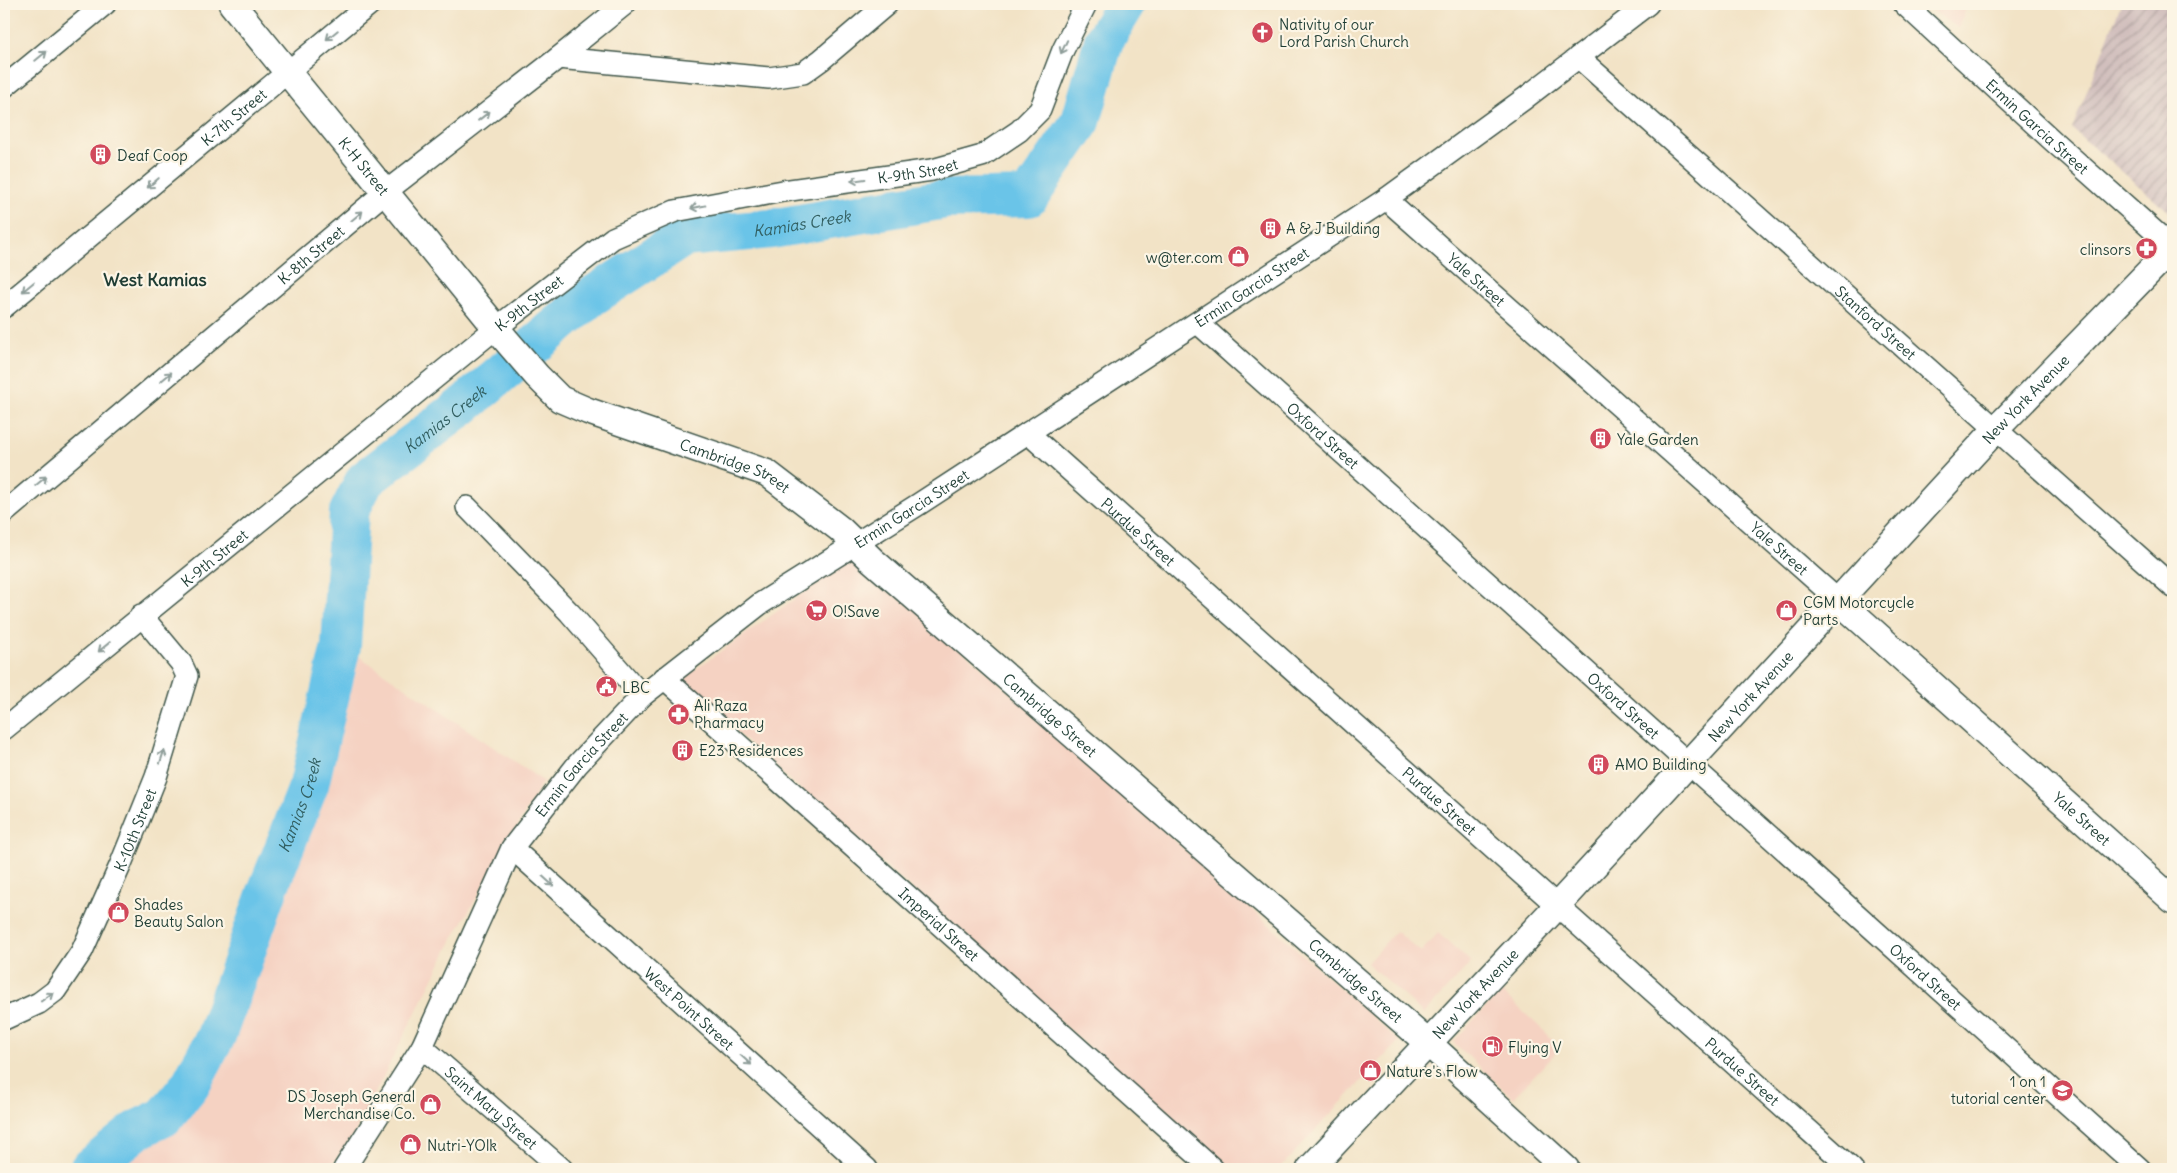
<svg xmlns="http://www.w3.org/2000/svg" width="2177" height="1173" font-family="Delius,sans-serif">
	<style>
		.built { fill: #f5d2c2 }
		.industrial { fill: url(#industrial-furrows) }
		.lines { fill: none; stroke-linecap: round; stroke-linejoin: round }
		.river { stroke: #6bc4e8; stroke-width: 40 }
		.minor-casing { stroke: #3f564a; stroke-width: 24 }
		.tertiary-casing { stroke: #3f564a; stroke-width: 29 }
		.minor { stroke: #fff; stroke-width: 21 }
		.tertiary { stroke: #fff; stroke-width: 26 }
		.oneway { stroke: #8f9e9a }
		.labels { text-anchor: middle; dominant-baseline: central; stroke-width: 4.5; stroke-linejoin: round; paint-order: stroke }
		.poi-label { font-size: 15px; fill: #1f3d34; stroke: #fcf5e5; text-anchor: start }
		.street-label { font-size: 15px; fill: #1f3d34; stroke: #fcf5e5 }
		.water-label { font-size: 16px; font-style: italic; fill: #325f61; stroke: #fcf5e5 }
		.quarter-label { font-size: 18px; font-weight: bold; fill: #1f3d34; stroke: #fcf5e5 }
	</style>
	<defs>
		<pattern id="industrial-furrows" width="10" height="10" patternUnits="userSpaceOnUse" patternTransform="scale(1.25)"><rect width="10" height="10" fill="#d1bfbd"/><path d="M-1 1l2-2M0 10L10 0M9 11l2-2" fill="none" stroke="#a99c9a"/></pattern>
	</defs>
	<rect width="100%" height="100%" fill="#fcf5e5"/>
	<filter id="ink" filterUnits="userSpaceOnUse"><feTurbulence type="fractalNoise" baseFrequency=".02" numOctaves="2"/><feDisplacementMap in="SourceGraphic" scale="10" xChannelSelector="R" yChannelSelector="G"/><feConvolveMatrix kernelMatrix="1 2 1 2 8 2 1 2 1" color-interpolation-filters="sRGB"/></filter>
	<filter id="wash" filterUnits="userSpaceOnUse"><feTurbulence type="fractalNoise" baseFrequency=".0096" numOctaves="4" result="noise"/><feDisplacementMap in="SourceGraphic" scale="20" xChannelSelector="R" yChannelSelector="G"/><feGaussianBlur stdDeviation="1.12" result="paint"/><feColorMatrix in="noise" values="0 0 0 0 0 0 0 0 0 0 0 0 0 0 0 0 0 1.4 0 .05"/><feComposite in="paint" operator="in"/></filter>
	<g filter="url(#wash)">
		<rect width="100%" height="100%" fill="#f2e3c6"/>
		<!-- built -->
		<g class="built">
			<path d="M1923 4H1968L1958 28Z"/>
			<path d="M856 555 1399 1041 1279 1169H1225L679 681Z"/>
			<path d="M347 648 543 781 453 939 354 1134 328 1169H104L164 1122 220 1041 291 864 340 694Z"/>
			<path d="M1396 931 1421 952 1438 933 1471 962 1424 1014 1367 963Z"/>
			<path d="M1501 991 1561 1047 1513 1098 1453 1042Z"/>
		</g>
		<!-- industrial -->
		<path class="industrial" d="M2121 4H2159L2173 8V215L2072 129Z"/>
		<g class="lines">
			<!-- river -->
			<path class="river" id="s1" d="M89 1169 137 1130 164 1117 190 1085 216 1036 268 889 309 785 341 646 349 512 365 480 464 405 591 297 684 237 771 229 946 199 1029 197 1081 121 1104 40 1126 4"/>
		</g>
	</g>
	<g filter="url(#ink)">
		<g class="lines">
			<defs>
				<g id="minor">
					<path id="s2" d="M1904 4 2053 141 2172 247"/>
					<path id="s3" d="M1578 57 2173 587"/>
					<path d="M558 58 769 78 803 73 821 60 887 4"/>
					<path d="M4 87 105 4"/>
					<path id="s4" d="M1386 199 1839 601"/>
					<path id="s5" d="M4 307 370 4"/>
					<path id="s6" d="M1198 323 2140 1169"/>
					<path id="s7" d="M1028 433 1852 1169"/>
					<path d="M467 507 570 613 642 696"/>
					<path id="s8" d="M4 513 384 193 558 58 625 4"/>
					<path id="s9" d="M664 678 1213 1169"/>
					<path id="s10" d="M4 729 496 328 613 238 675 211 783 191 932 170 982 156 1019 131 1040 110 1063 50 1086 4"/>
					<path id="s11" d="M512 848 867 1169"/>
					<path id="s12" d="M4 1019 39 1003 55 991 82 951 120 866 156 777 187 676 181 663 141 615"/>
					<path id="s13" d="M422 1047 562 1169"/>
					<path id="s14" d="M344 1169 422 1047 512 848 577 765 642 696 760 604 919 504 1386 199 1524 99 1648 4"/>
				</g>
				<g id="tertiary">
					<path id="s15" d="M232 4 506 340 537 376 560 399 588 411 767 473 840 529 872 560 1428 1043 1566 1169"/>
					<path id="s16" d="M1839 601 2173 900"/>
					<path id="s17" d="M1310 1169 1558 905 1997 428 2173 247"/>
				</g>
			</defs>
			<!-- minor casing -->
			<use href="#minor" class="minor-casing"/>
			<!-- tertiary casing -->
			<use href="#tertiary" class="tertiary-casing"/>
			<!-- minor -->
			<use href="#minor" class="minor"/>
			<!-- tertiary -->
			<use href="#tertiary" class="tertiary"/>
		</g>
		<!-- one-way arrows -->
		<defs><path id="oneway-shaft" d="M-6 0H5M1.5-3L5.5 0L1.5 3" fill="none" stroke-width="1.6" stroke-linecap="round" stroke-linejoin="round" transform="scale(1.25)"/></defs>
		<g class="oneway">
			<use href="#oneway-shaft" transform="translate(332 35) rotate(141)"/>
			<use href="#oneway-shaft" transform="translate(1064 47) rotate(115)"/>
			<use href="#oneway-shaft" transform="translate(41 56) rotate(-39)"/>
			<use href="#oneway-shaft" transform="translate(484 116) rotate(-38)"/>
			<use href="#oneway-shaft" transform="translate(858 180) rotate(172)"/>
			<use href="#oneway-shaft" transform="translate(153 183) rotate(140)"/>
			<use href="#oneway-shaft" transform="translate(698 207) rotate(169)"/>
			<use href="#oneway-shaft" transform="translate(357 216) rotate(-40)"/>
			<use href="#oneway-shaft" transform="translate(28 287) rotate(140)"/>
			<use href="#oneway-shaft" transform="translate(166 377) rotate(-40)"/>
			<use href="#oneway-shaft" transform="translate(41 481) rotate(-40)"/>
			<use href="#oneway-shaft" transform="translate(104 647) rotate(140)"/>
			<use href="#oneway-shaft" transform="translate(162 757) rotate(-72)"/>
			<use href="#oneway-shaft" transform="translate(548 881) rotate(42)"/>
			<use href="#oneway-shaft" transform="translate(47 997) rotate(-36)"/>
			<use href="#oneway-shaft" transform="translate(746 1060) rotate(42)"/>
		</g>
	</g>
	<!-- icons -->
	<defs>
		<symbol id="church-disc" viewBox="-11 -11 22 22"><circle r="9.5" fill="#d1495b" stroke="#fcf5e5"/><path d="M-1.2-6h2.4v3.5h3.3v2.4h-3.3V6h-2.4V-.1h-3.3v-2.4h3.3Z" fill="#fff"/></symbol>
		<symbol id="building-disc" viewBox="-11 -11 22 22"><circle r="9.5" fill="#d1495b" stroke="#fcf5e5"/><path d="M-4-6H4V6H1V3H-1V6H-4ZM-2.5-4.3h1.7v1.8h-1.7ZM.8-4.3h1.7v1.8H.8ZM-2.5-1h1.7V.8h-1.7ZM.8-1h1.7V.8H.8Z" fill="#fff"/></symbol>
		<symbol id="pharmacy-disc" viewBox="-11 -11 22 22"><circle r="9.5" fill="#d1495b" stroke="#fcf5e5"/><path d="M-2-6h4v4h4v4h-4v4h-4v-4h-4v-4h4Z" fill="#fff"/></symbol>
		<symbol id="shop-disc" viewBox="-11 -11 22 22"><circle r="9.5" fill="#d1495b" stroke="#fcf5e5"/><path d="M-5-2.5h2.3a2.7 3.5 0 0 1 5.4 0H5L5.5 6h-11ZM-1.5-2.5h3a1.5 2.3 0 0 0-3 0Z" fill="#fff"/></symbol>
		<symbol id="supermarket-disc" viewBox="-11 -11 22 22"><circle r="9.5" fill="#d1495b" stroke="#fcf5e5"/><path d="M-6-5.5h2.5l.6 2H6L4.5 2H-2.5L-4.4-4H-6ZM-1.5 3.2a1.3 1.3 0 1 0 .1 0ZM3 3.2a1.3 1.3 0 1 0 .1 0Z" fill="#fff"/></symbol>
		<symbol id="civic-disc" viewBox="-11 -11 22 22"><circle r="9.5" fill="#d1495b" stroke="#fcf5e5"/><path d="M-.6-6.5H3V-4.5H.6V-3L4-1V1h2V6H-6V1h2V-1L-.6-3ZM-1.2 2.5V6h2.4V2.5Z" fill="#fff"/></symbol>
		<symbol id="fuel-disc" viewBox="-11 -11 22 22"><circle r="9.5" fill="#d1495b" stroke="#fcf5e5"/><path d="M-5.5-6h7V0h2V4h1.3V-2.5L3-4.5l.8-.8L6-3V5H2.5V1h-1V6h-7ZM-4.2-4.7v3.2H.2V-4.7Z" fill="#fff"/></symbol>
		<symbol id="school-disc" viewBox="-11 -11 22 22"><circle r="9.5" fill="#d1495b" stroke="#fcf5e5"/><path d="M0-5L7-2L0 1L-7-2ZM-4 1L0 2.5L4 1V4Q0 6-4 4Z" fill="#fff"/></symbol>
	</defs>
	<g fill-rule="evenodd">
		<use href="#church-disc" x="1250" y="20" width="25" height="25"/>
		<use href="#building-disc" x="88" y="142" width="25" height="25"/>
		<use href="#building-disc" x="1258" y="216" width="25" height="25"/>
		<use href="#pharmacy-disc" x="2134" y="236" width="25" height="25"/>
		<use href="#shop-disc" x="1226" y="244" width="25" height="25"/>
		<use href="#building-disc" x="1588" y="426" width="25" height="25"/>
		<use href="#supermarket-disc" x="804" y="598" width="25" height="25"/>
		<use href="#shop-disc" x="1774" y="598" width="25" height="25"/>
		<use href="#civic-disc" x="594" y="674" width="25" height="25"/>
		<use href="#pharmacy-disc" x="666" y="702" width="25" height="25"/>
		<use href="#building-disc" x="670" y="738" width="25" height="25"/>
		<use href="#building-disc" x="1586" y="752" width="25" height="25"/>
		<use href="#shop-disc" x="106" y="900" width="25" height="25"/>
		<use href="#fuel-disc" x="1480" y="1034" width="25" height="25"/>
		<use href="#shop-disc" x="1358" y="1058" width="25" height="25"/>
		<use href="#school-disc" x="2050" y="1078" width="25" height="25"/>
		<use href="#shop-disc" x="418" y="1092" width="25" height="25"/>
		<use href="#shop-disc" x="398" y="1132" width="25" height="25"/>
	</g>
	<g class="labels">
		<!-- poi labels -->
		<g class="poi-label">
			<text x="1279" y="24">Nativity of our<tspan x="1279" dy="17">Lord Parish Church</tspan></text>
			<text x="117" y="155">Deaf Coop</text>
			<text x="1286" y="228">A &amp; J Building</text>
			<text x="2131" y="249" text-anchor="end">clinsors</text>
			<text x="1223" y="257" text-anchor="end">w@ter.com</text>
			<text x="1617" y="439">Yale Garden</text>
			<text x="1803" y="602">CGM Motorcycle<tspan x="1803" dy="17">Parts</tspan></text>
			<text x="832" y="611">O!Save</text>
			<text x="622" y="687">LBC</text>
			<text x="694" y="705">Ali Raza<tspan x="694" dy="17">Pharmacy</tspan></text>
			<text x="699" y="750">E23 Residences</text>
			<text x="1615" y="764">AMO Building</text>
			<text x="134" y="904">Shades<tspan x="134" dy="17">Beauty Salon</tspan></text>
			<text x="1508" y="1047">Flying V</text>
			<text x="1386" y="1071">Nature's Flow</text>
			<text x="2046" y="1081" text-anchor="end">1 on 1<tspan x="2046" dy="17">tutorial center</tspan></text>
			<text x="415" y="1096" text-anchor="end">DS Joseph General<tspan x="415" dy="17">Merchandise Co.</tspan></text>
			<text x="427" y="1145">Nutri-YOlk</text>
		</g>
		<!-- street labels -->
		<g class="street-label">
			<text stroke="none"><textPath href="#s5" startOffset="298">K-7th Street</textPath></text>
			<text stroke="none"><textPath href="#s2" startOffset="181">Ermin Garcia Street</textPath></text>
			<text stroke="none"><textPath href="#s15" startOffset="209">K-H Street</textPath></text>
			<text stroke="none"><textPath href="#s10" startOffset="1096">K-9th Street</textPath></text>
			<text stroke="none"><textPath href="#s8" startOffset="401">K-8th Street</textPath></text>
			<text stroke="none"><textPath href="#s4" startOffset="121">Yale Street</textPath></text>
			<text stroke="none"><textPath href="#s14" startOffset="1298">Ermin Garcia Street</textPath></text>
			<text stroke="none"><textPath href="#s10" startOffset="676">K-9th Street</textPath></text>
			<text stroke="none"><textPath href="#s3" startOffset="399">Stanford Street</textPath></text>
			<text stroke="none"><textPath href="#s17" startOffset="1051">New York Avenue</textPath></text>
			<text stroke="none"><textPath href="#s6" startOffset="168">Oxford Street</textPath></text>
			<text stroke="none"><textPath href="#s15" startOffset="701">Cambridge Street</textPath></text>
			<text stroke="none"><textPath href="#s14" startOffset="892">Ermin Garcia Street</textPath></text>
			<text stroke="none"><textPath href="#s7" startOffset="148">Purdue Street</textPath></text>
			<text stroke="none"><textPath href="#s4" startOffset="526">Yale Street</textPath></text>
			<text stroke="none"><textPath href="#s10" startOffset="271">K-9th Street</textPath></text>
			<text stroke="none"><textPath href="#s17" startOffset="646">New York Avenue</textPath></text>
			<text stroke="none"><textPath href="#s6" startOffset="572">Oxford Street</textPath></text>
			<text stroke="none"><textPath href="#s15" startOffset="1106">Cambridge Street</textPath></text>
			<text stroke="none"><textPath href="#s14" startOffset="472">Ermin Garcia Street</textPath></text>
			<text stroke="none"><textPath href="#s7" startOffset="552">Purdue Street</textPath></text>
			<text stroke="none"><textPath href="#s16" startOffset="326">Yale Street</textPath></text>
			<text stroke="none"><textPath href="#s12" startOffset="239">K-10th Street</textPath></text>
			<text stroke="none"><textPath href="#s9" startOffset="369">Imperial Street</textPath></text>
			<text stroke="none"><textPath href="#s6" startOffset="978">Oxford Street</textPath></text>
			<text stroke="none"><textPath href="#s15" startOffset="1511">Cambridge Street</textPath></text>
			<text stroke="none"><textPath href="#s17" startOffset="241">New York Avenue</textPath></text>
			<text stroke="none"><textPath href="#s11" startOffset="239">West Point Street</textPath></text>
			<text stroke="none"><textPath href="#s7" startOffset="958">Purdue Street</textPath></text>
			<text stroke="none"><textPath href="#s13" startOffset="92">Saint Mary Street</textPath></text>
		</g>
		<!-- water labels -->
		<g class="water-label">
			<text stroke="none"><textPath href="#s1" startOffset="1289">Kamias Creek</textPath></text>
			<text stroke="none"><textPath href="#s1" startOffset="869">Kamias Creek</textPath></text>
			<text stroke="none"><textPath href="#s1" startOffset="434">Kamias Creek</textPath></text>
		</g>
		<!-- quarter labels -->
		<g class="quarter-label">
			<text x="155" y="279">West Kamias</text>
		</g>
	</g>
	<!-- margin -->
	<rect width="2177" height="1173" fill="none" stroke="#fcf5e5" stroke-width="20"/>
</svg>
